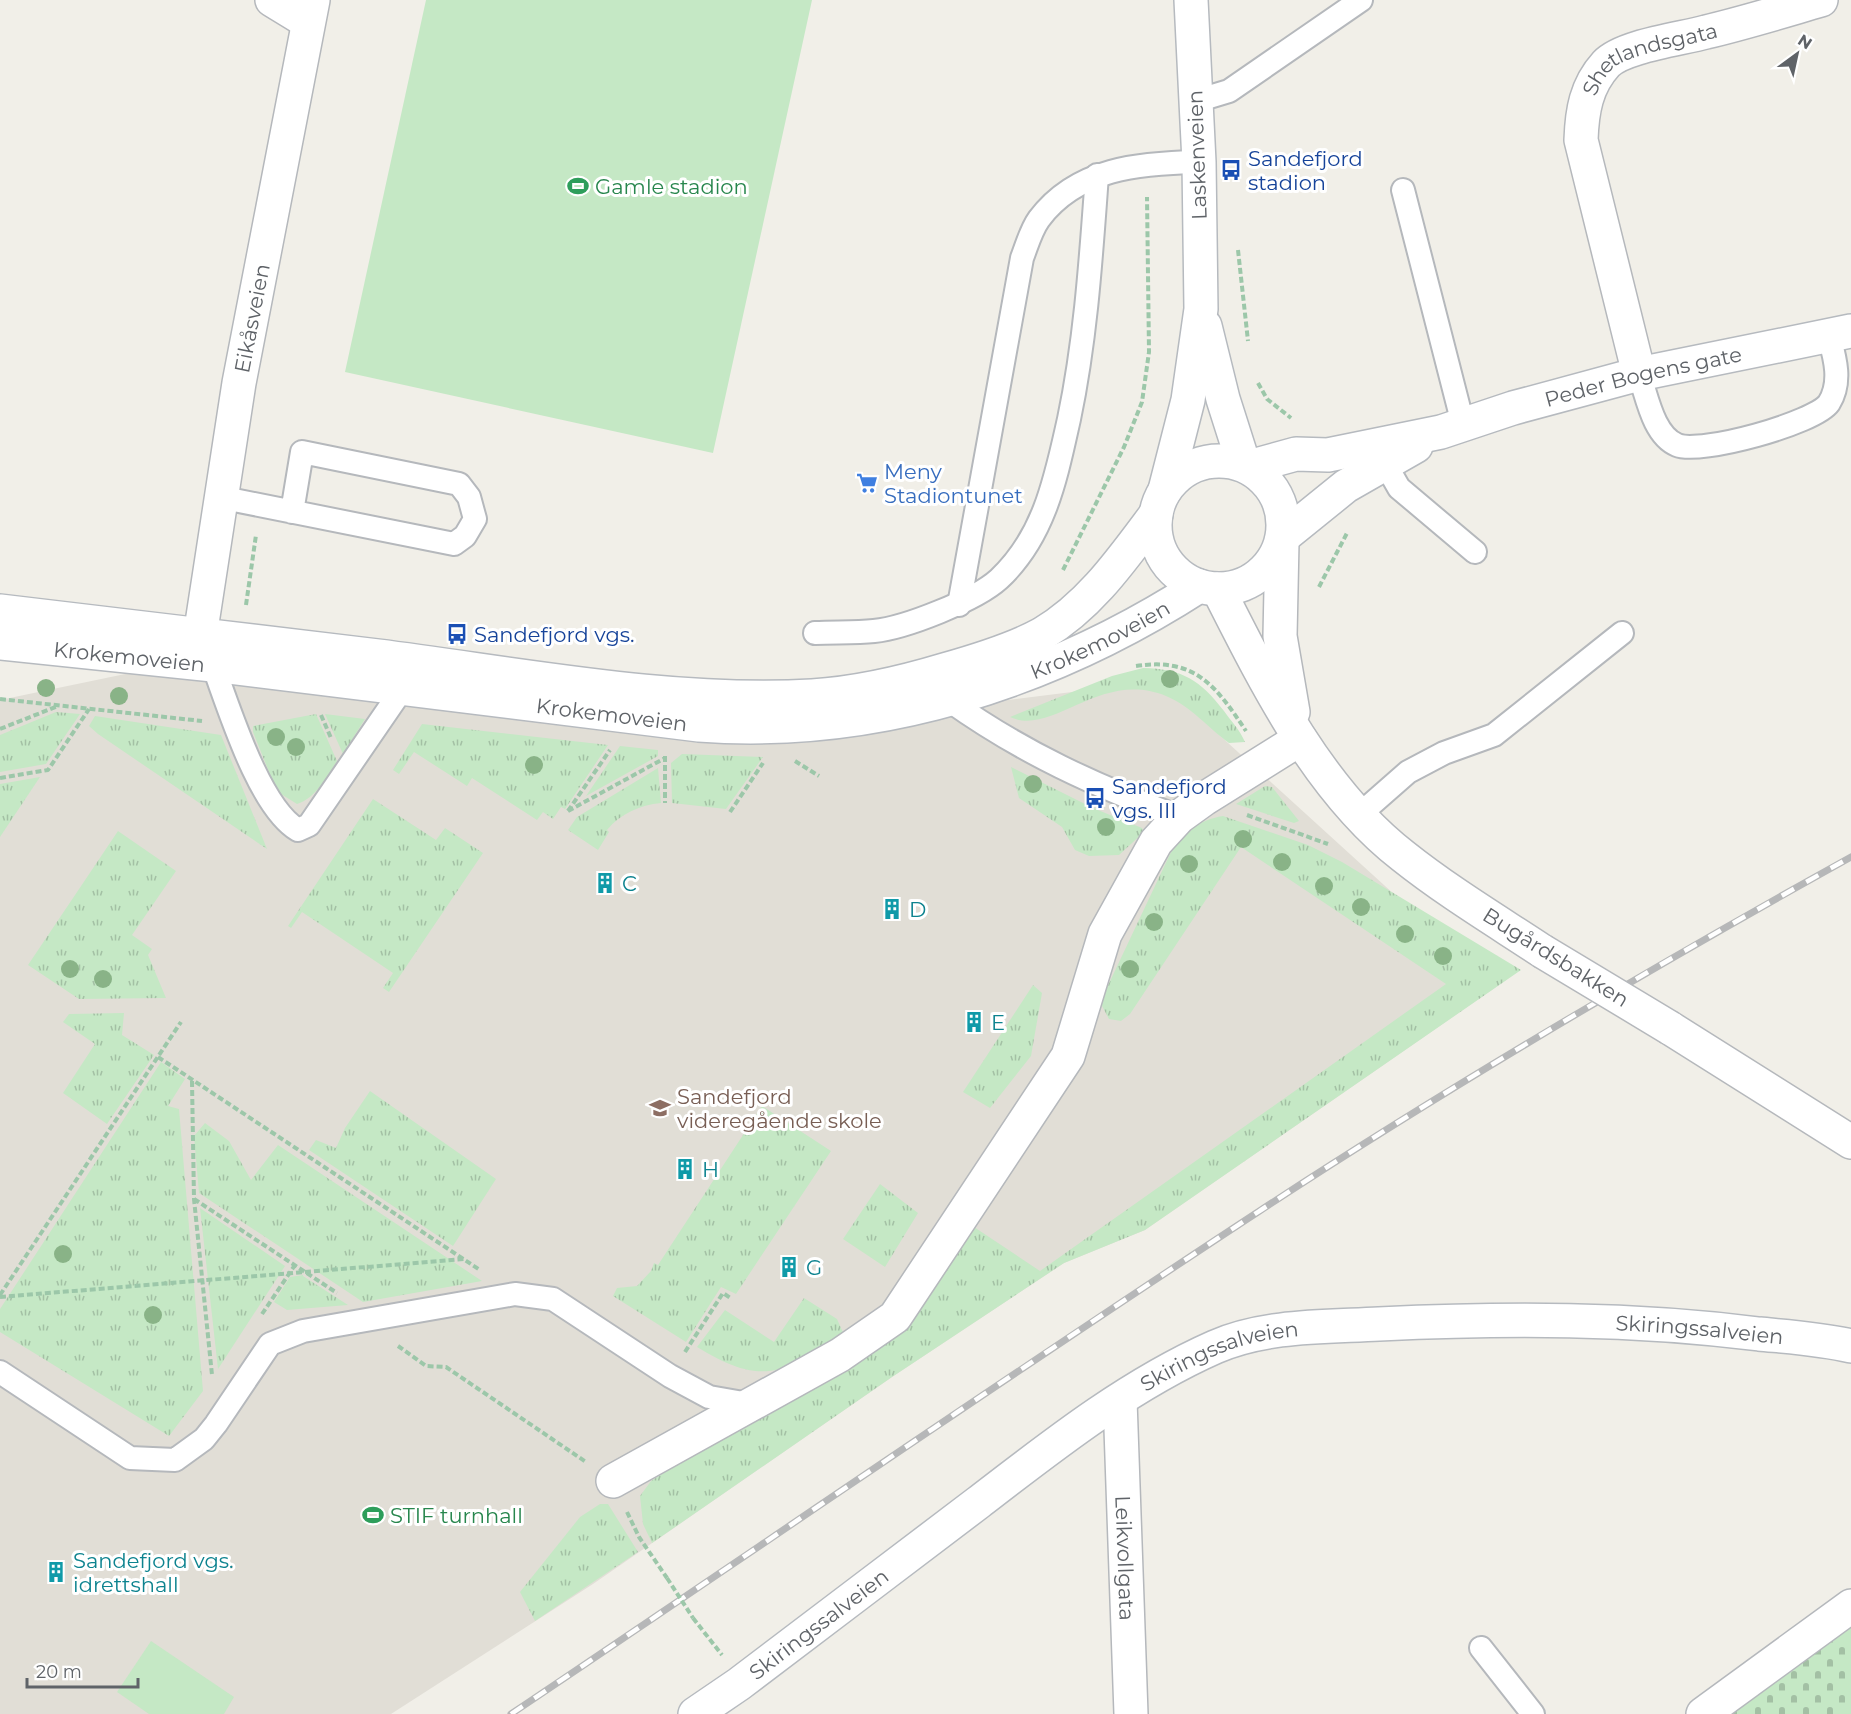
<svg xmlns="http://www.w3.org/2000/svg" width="1851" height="1714" font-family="Montserrat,sans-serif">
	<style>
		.education { fill: #e1ded6 }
		.grass { fill: url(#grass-tufts) }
		.cemetery { fill: url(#cemetery-stones) }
		.pitch { fill: #c5e8c5 }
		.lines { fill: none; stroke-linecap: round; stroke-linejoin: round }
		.lane-casing { stroke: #b5b8bc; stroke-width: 26 }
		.street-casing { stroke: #b5b8bc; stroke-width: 36 }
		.secondary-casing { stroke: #b6babf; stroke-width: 36 }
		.path { stroke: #9cc7a9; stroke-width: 4; stroke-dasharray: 6 3; stroke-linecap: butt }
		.lane { stroke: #fff; stroke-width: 22 }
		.street { stroke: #fff; stroke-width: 33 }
		.secondary { stroke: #fff; stroke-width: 33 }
		.rail-casing { stroke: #b6b7b8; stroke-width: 7 }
		.rail { stroke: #fff; stroke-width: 4.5; stroke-dasharray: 14; stroke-linecap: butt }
		.street-bridge-casing { stroke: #b5b8bc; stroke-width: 36; stroke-linecap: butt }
		.path-bridge { stroke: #9cc7a9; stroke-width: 4; stroke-dasharray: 6 3; stroke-linecap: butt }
		.street-bridge { stroke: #fff; stroke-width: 33 }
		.tree { fill: #89b387 }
		.labels { text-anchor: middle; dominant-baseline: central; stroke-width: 6; stroke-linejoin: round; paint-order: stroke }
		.street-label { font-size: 21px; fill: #5f6368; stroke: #fff }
		.transit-label { font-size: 21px; fill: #164399; stroke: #fff; text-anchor: start }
		.leisure-label { font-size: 21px; fill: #27864d; stroke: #fff; text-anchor: start }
		.shop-label { font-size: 21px; fill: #366cbe; stroke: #fff; text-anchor: start }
		.culture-label { font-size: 21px; fill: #0d838f; stroke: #fff; text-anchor: start }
		.education-label { font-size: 21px; fill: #785e54; stroke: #fff; text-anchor: start }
	</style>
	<defs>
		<pattern id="grass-tufts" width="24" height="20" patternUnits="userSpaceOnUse" patternTransform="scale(1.5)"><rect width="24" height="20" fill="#c5e8c5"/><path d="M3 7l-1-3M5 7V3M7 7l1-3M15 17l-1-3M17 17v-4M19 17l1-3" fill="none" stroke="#a3c0a4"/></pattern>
		<pattern id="cemetery-stones" width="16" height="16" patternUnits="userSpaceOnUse" patternTransform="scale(1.5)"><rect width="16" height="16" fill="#c5e8c5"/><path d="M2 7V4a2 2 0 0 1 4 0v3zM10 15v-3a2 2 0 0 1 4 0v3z" fill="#a3c0a4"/></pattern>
	</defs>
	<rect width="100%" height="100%" fill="#f1efe8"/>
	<!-- education -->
	<path class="education" d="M183 662 816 724 1160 681 1496 987 1145 1230 1064 1263 892 1377 593 1584 391 1714H0V700Z"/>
	<!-- grass -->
	<g class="grass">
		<path d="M1143 668C1183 669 1200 680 1224 711 1231 721 1240 730 1245 742L1229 743C1207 727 1192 707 1166 696 1100 669 1053 737 1010 717L1112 676Z"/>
		<path d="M56 712 80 714 46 764 0 772V735Z"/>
		<path d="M316 714 337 761C327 777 316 798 297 804L281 794 275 787 253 732V726Z"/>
		<path d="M325 714 365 719 343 754Z"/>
		<path d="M95 716 221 735 267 849 98 734 89 726Z"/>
		<path d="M422 724 608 745 565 809 561 807 553 819 543 812 537 820 472 778 467 786 414 752 399 774 393 770Z"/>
		<path d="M620 746 658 750V756L586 796Z"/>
		<path d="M682 754 763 757 726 809 672 803 671 763Z"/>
		<path d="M1011 767 1093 808 1142 828 1144 832 1119 855 1089 856 1075 850 1062 827 1019 798Z"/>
		<path d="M658 768 661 803C640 805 620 814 607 830L609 832 598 850 568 830 577 817Z"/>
		<path d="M40 777 0 837V784Z"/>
		<path d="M1265 786 1272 787 1299 821 1294 823 1236 804Z"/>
		<path d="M373 799 436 840 445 828 483 853 389 992 383 988 393 973 302 912 291 928 288 926Z"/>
		<path d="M1223 816 1308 845 1342 862 1521 970 1145 1230 1064 1263 892 1377 652 1543 643 1524 640 1496 651 1481 745 1421 891 1337 912 1322 971 1225 1040 1271 1446 984 1241 847 1130 1014 1121 1021 1109 1019 1101 1004 1104 994 1171 852C1186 832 1198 820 1223 816Z"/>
		<path d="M118 831 176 871 132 935 152 949 148 955 166 998 79 999 28 965Z"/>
		<path d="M1033 985 1042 993 1031 1056 990 1108 963 1092Z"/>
		<path d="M124 1013 122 1035 154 1055 107 1124 63 1093 95 1044 63 1022 69 1014Z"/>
		<path d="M161 1062 185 1079 168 1106 179 1109 203 1391 169 1436 0 1332V1309Z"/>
		<path d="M370 1091 496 1179 453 1246 309 1150 316 1140 336 1148 345 1128Z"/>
		<path d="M762 1106 831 1151 736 1294 721 1287 686 1342 613 1296 617 1288 637 1286 651 1271 654 1263 658 1265Z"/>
		<path d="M205 1123 229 1141 251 1180 278 1145 482 1281 363 1302 199 1193 194 1136Z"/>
		<path d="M880 1184 918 1213 885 1267 843 1239Z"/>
		<path d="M200 1208 285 1266 218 1369Z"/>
		<path d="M303 1275V1276L348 1305 287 1310 274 1302 290 1277Z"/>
		<path d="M804 1298 837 1319 845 1337C782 1372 764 1388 697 1347L725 1310 774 1342Z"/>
		<path d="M600 1504H608L638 1552 535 1621 520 1592 580 1517Z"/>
	</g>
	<!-- cemetery -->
	<path class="cemetery" d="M1851 1596V1714H1696Z"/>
	<!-- pitch -->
	<g class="pitch">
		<path d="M426 0H812L713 453 345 372Z"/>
		<path d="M151 1641 234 1697 224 1714H149L117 1692Z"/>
	</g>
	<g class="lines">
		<defs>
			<g id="lane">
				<path d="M1196 101 1229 91 1361 0"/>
				<path d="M1403 190 1463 424"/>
				<path d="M1639 374C1647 396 1653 435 1677 445 1700 455 1815 423 1829 403 1842 382 1835 358 1829 336"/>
				<path d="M1379 453 1399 488 1475 552"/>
				<path d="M219 497 454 544 465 536 475 519 469 497 459 484 302 452 292 512"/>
				<path d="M959 605 1022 258C1027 245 1031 230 1039 219 1077 168 1140 163 1199 162"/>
				<path d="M815 633C835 632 855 633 874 631 905 628 976 600 999 579 1045 536 1056 477 1069 419 1086 338 1091 257 1097 175"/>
				<path d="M213 665C229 708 259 807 298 830L309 825 403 688"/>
				<path d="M950 701C1023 753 1096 786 1179 817"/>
				<path d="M1359 815 1408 772 1444 753 1494 735 1622 633"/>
				<path d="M0 1372 130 1458 175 1460 204 1439 216 1424 270 1344 303 1331 515 1294 553 1299 670 1376 709 1397 749 1404"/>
				<path d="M1481 1648 1533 1714"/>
			</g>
			<g id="street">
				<path d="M272 0 308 22"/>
				<path id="s1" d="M1639 374 1581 140C1582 111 1586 86 1606 64 1623 46 1681 39 1706 32 1744 23 1783 11 1821 0"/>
				<path d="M1282 542 1280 636 1293 712"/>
				<path d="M1218 589C1265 682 1319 791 1403 856 1447 891 1495 920 1542 951"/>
				<path id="s2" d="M200 636 239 383 313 0"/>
				<path d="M1670 1028 1851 1142"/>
				<path id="s3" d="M1120 1400 1131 1714"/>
				<path d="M613 1481 840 1355 895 1317 1068 1056 1105 934 1156 842 1179 817 1204 799 1300 739"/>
				<path d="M1703 1714 1851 1606"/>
			</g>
			<g id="secondary">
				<path d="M1205 326 1223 399 1244 465"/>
				<circle cx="1219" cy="525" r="64"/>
				<path id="s4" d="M1249 467 1296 454 1328 455 1441 432 1513 408 1639 374 1851 331"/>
				<path d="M1165 490 1188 400 1201 309 1199 162 1191 0"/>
				<path d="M1283 537 1346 486 1416 446"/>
				<path d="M0 611C126 627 252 640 378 656 520 674 670 704 812 696 857 693 901 683 944 670 976 661 1013 650 1042 634 1090 606 1123 558 1156 514"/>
				<path id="s5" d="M0 643 213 665 699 725C877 738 1050 682 1199 586"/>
				<path id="s6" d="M695 1714 739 1684C819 1623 899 1563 979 1502 1053 1445 1129 1385 1215 1347 1265 1325 1325 1327 1379 1324 1507 1318 1632 1318 1759 1334 1790 1337 1821 1339 1851 1346"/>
			</g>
		</defs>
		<!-- lane casing -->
		<use href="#lane" class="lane-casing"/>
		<!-- street casing -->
		<use href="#street" class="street-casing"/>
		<!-- secondary casing -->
		<use href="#secondary" class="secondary-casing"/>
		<!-- path -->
		<g class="path">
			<path d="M1238 250 1248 341"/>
			<path d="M1258 383 1267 399 1291 418"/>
			<path d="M1063 570 1124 447 1142 402 1149 352 1147 197"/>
			<path d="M1319 587 1347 533"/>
			<path d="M246 605 256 535"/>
			<path d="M1136 666C1195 657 1216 686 1246 731"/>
			<path d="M0 699 202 721"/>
			<path d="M321 715 331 738"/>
			<path d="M0 729 58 706"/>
			<path d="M665 756V803"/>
			<path d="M795 761 819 776"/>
			<path d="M0 778 48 770 89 709"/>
			<path d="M568 811 665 758"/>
			<path d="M568 811 610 750"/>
			<path d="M730 812 763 763"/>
			<path d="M1247 815 1328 844"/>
			<path d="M158 1057 480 1270"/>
			<path d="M192 1081 194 1199 212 1375"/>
			<path d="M194 1199 337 1293"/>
			<path d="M0 1295 181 1022"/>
			<path d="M0 1297 464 1259"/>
			<path d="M262 1314 295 1265"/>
			<path d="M398 1346 426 1366 446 1367 586 1462"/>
			<path d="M685 1352 723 1293 732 1299"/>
			<path d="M627 1512 639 1537 667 1578"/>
			<path d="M693 1618 722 1655"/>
		</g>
		<!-- lane -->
		<use href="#lane" class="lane"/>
		<!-- street -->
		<use href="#street" class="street"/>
		<!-- secondary -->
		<use href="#secondary" class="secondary"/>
		<defs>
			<path id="rail" d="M511 1714C761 1546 1009 1375 1261 1210 1453 1084 1651 968 1851 857"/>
		</defs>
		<!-- rail casing -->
		<use href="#rail" class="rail-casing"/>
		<!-- rail -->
		<use href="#rail" class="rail"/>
		<defs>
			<path id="street-bridge" d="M1542 951 1670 1028"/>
		</defs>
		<!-- street-bridge casing -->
		<use href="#street-bridge" class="street-bridge-casing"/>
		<!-- path-bridge -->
		<path class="path-bridge" d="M667 1578 693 1618"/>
		<!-- street-bridge -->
		<use href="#street-bridge" class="street-bridge"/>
	</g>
	<!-- trees -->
	<g class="tree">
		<circle cx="1170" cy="679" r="9"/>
		<circle cx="46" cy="688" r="9"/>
		<circle cx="119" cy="696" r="9"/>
		<circle cx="276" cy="737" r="9"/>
		<circle cx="296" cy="747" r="9"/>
		<circle cx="534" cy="765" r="9"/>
		<circle cx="1033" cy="784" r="9"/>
		<circle cx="1106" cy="827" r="9"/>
		<circle cx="1243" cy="839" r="9"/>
		<circle cx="1282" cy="862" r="9"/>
		<circle cx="1189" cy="864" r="9"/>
		<circle cx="1324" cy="886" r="9"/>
		<circle cx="1361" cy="907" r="9"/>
		<circle cx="1154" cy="922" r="9"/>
		<circle cx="1405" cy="934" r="9"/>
		<circle cx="1443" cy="956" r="9"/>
		<circle cx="70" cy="969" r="9"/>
		<circle cx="1130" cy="969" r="9"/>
		<circle cx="103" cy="979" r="9"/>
		<circle cx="63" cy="1254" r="9"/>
		<circle cx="153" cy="1315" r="9"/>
	</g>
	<!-- icons -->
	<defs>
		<symbol id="bus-bare" viewBox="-9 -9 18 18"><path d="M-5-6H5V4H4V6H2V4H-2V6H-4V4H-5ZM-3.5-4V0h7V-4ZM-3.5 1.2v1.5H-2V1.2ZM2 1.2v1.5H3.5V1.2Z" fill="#1a4fb4" stroke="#fff" stroke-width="2.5" paint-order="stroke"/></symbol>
		<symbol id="stadium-bare" viewBox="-9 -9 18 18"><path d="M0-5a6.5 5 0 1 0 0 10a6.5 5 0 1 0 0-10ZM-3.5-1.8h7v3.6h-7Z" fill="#2e9e5b" stroke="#fff" stroke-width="2.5" paint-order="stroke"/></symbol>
		<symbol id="supermarket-bare" viewBox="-9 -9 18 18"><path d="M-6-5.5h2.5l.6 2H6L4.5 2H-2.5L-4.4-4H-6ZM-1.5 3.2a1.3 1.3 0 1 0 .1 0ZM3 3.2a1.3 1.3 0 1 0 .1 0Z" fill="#3f7fe0" stroke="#fff" stroke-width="2.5" paint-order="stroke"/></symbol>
		<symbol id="building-bare" viewBox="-9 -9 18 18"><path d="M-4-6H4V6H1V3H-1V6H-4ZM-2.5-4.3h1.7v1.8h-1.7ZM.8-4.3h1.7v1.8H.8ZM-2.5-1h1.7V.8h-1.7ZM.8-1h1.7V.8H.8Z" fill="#0f9aa8" stroke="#fff" stroke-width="2.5" paint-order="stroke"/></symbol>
		<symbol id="school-bare" viewBox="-9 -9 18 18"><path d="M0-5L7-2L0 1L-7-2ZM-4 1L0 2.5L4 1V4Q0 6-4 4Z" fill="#8d6e63" stroke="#fff" stroke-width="2.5" paint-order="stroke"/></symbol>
	</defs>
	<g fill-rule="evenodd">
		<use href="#bus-bare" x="1216" y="155" width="30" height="30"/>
		<use href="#stadium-bare" x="563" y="171" width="30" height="30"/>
		<use href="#supermarket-bare" x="852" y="468" width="30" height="30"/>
		<use href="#bus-bare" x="442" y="619" width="30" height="30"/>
		<use href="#bus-bare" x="1080" y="783" width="30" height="30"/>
		<use href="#building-bare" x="590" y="868" width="30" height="30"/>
		<use href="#building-bare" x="877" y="894" width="30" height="30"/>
		<use href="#building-bare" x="959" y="1007" width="30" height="30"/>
		<use href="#school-bare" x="645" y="1093" width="30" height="30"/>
		<use href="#building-bare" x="670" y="1154" width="30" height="30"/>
		<use href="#building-bare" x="774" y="1252" width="30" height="30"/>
		<use href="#stadium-bare" x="358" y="1500" width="30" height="30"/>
		<use href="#building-bare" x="41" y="1557" width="30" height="30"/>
	</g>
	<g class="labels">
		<!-- street labels -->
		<g class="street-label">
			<text stroke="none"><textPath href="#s1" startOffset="364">Shetlandsgata</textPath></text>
			<text transform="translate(1197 155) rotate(-92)">Laskenveien</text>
			<text stroke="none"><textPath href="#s2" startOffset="322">Eikåsveien</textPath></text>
			<text stroke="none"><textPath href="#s4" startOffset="406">Peder Bogens gate</textPath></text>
			<text stroke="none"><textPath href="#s5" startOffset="1119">Krokemoveien</textPath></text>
			<text stroke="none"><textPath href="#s5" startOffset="130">Krokemoveien</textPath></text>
			<text stroke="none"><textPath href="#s5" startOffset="616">Krokemoveien</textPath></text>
			<text transform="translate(1556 957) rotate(32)">Bugårdsbakken</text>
			<text stroke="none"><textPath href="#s6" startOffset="1125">Skiringssalveien</textPath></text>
			<text stroke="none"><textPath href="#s6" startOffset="639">Skiringssalveien</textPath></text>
			<text stroke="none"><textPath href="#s3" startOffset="158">Leikvollgata</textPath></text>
			<text stroke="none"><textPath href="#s6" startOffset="153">Skiringssalveien</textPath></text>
		</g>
		<!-- transit labels -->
		<g class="transit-label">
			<text x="1248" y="158">Sandefjord<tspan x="1248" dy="24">stadion</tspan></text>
			<text x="474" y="634">Sandefjord vgs.</text>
			<text x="1112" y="786">Sandefjord<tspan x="1112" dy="24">vgs. III</tspan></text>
		</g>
		<!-- leisure labels -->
		<g class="leisure-label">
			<text x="595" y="186">Gamle stadion</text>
			<text x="390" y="1515">STIF turnhall</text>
		</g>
		<!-- shop labels -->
		<g class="shop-label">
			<text x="884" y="471">Meny<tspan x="884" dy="24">Stadiontunet</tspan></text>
		</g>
		<!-- culture labels -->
		<g class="culture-label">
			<text x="622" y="883">C</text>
			<text x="909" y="909">D</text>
			<text x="991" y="1022">E</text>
			<text x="702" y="1169">H</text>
			<text x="806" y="1267">G</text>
			<text x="73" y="1560">Sandefjord vgs.<tspan x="73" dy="24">idrettshall</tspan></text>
		</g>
		<!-- education labels -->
		<g class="education-label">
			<text x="677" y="1096">Sandefjord<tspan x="677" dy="24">videregående skole</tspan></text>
		</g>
	</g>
	<!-- north arrow -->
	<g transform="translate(1797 54) rotate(33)" stroke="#ffffff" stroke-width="4.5" paint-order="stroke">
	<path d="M0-4.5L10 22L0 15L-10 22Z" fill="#5f6368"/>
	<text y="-9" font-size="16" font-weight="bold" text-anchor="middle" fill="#5f6368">N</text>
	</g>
	<!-- scale -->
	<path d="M27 1678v9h111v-9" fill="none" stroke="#5f6368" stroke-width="3"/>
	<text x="36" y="1678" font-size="18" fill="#5f6368" stroke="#ffffff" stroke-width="4.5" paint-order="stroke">20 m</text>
</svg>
